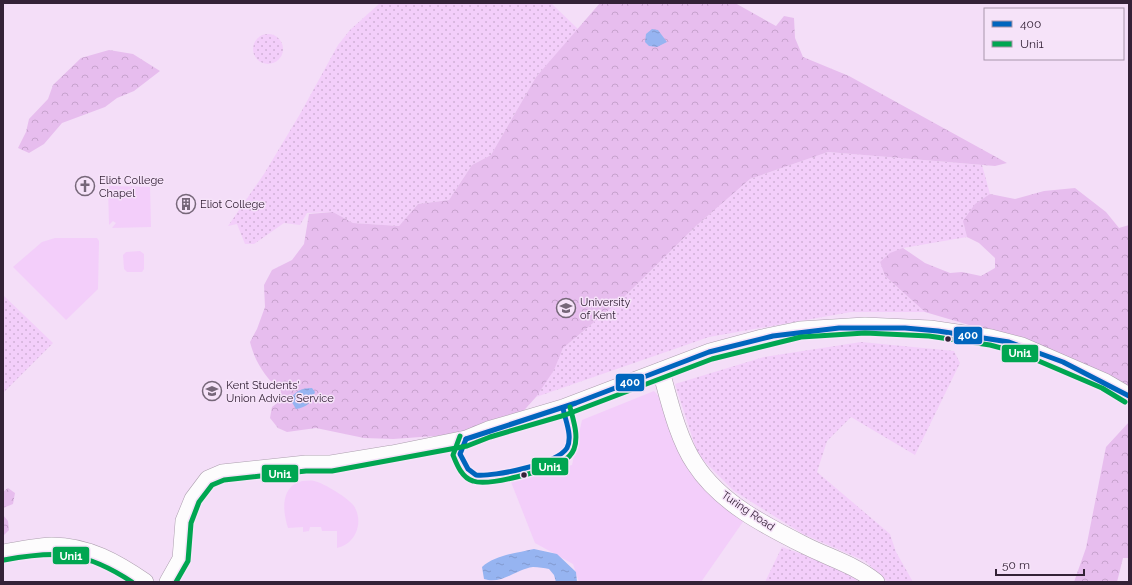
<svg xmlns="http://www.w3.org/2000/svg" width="1132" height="585" font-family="Raleway,sans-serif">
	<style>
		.built { fill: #f4def8; fill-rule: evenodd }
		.grass { fill: url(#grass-dots) }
		.forest { fill: url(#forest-crowns) }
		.green { fill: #f3cefa }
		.water { fill: url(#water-ripples) }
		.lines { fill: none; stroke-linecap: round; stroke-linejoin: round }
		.minor-casing { stroke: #ac9fae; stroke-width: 18 }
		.minor { stroke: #fdfcfd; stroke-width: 17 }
		.bus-1-casing { stroke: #f6e3f9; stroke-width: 8 }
		.bus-2-casing { stroke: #f6e3f9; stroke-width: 8 }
		.bus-1 { stroke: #0065bd; stroke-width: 5 }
		.bus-2 { stroke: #00a651; stroke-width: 5 }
		.bus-dot { fill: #342237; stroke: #f6e3f9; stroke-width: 1.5 }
		.labels { text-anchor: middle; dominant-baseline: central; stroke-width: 3; stroke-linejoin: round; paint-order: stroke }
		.poi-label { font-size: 11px; fill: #342237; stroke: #f6e3f9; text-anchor: start }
		.street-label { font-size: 11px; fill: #342237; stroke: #f6e3f9 }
		.line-badge { stroke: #f6e3f9; stroke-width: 1.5 }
		.badge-label { font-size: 11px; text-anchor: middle; font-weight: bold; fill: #fff }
	</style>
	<defs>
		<pattern id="grass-dots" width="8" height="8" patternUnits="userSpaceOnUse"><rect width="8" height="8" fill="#f3cefa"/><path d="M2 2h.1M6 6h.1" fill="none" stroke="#d1b1d7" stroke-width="1.8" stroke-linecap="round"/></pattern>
		<pattern id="forest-crowns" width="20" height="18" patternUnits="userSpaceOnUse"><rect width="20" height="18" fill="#e7bdee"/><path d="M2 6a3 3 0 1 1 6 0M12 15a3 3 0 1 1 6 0" fill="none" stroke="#c7a2cd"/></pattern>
		<pattern id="water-ripples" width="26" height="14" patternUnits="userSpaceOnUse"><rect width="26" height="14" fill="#96b4f1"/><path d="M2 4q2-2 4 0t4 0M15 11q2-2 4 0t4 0" fill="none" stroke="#829acf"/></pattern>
	</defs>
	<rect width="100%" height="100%" fill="#f2e8f4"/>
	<!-- built -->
	<path class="built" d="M3 3H1129V582H3ZM985 9H1123V59H985Z"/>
	<!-- grass -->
	<g class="grass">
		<path d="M380 3H551L578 29 536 77 491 155 472 165 449 200 418 204 399 226 353 223 333 212 307 213 300 225 284 223 254 244H245L237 224 228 226 264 174 300 114 338 45 350 30Z"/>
		<circle cx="268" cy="49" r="15"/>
		<path d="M828 152 982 165 990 194 964 225 967 237 903 248 880 262 885 276 925 312H851L709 337 536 397 563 348 622 299 696 226 750 179Z"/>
		<path d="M3 295 53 343 3 393Z"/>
		<path d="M861 342 954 351 960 363 915 455 851 417 827 441 817 472 890 534 896 552 913 582H888L865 561 803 534 734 491 698 455 675 384 764 357Z"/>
		<path d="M782 547 843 569 859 582H765Z"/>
	</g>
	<!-- forest -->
	<g class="forest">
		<path d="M600 3H735L776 26 784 16 794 18 795 38 803 57 849 76 1007 163 995 166 828 152 750 179 696 226 622 299 563 348 554 370 536 397 518 417 449 435 393 439 364 438 316 428 287 432 278 428 270 418 272 407 280 401 281 391C265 377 255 362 250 342L257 329 265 307 264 285 272 270 292 260 304 244 309 214 333 212 353 223 399 226 418 204 449 200 472 165 491 155 536 77Z"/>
		<path d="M109 50 133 54 160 71 134 91 117 98 105 107 62 123 44 144 29 153 18 148 26 132 29 119 48 99 53 85 81 58Z"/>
		<path d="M1075 188 1106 212 1119 228 1129 225V390L1003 335 925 312 885 276 880 262 890 253 903 248 925 263 950 273 962 272 981 276 995 268V258L979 243 967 237 963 221 975 204 990 194 1015 199 1044 191Z"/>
		<path d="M1129 422V558H1123L1117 582H1074L1086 548 1106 447Z"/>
		<path d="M8 488 15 493 13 504 3 508V492Z"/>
		<path d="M3 515 8 521 9 530 3 536Z"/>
	</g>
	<!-- green -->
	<g class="green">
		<path d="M110 186 150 187 151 227 112 228 116 223 113 221 109 225 108 188Z"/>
		<path d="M55 238H97L99 241 98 289 66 320 13 267 42 242Z"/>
		<path d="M140 251 144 254V269L142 272H127L124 269 123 255 126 252Z"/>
		<path d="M654 391 662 400 673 440 747 516 701 582H579L573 564 535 543 511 482 572 465 582 420Z"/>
		<path d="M302 481C306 481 311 480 314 481 324 483 348 498 354 506 364 522 356 544 337 548V531H322L321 527H310L309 531 303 532V527L288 528C284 516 281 497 291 487 293 484 299 482 302 481Z"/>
	</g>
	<!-- water -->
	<g class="water">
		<path d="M652 29 658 30 667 42 657 47 649 46 645 42 646 34Z"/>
		<path d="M312 388 315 392C311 403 307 407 296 409L290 399C296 391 302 388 312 388Z"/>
		<path d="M534 549 557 554 576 572 577 582H556L554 575 549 569C544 568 539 567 533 567 516 569 502 585 484 579L482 567C495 555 517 553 534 549Z"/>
	</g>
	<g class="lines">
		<defs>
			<g id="minor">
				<path d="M661 371C669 400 678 439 695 464 720 503 766 526 806 546 830 558 855 565 876 582"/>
				<path d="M3 553C19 550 36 547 52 546 88 546 117 563 145 582"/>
				<path d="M168 582 181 559 184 521 193 499 208 479 222 473 306 464H331L392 454 466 439 488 430 563 408 710 352 762 338 800 330 865 326 930 329 991 338 1022 346 1105 382 1129 396"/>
			</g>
		</defs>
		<!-- minor casing -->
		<use href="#minor" class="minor-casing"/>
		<!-- minor -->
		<use href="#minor" class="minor"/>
		<defs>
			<g id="bus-1">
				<path d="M466 439 576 403 709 352 773 336 839 328H905L938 331 1009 342 1063 362 1129 396"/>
				<path d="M466 439 460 454 468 469 476 475C494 477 557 464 567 448 573 436 565 420 563 408"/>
			</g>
			<g id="bus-2">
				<path d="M460 436 453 455C457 465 462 478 473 481 489 487 546 470 562 462 567 459 572 454 574 449 579 435 573 420 570 407"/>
				<path d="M4 560C58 550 85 551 132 582"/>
				<path d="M176 582 188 561 191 523 199 502 212 485 224 480 306 471H332L467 446 490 437 565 415 712 359 801 337 865 333 929 336 990 345 1020 353 1102 388 1125 402"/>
			</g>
		</defs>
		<!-- bus-1 casing -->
		<use href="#bus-1" class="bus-1-casing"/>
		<!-- bus-2 casing -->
		<use href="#bus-2" class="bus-2-casing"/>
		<!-- bus-1 -->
		<use href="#bus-1" class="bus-1"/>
		<!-- bus-2 -->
		<use href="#bus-2" class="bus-2"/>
	</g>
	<!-- icons -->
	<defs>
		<symbol id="church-ring" viewBox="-11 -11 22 22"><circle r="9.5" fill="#f6e3f9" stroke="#766779" stroke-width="1.5"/><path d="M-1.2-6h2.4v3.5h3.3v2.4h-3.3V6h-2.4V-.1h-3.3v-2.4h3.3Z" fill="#766779"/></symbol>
		<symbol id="building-ring" viewBox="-11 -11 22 22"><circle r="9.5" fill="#f6e3f9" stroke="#766779" stroke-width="1.5"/><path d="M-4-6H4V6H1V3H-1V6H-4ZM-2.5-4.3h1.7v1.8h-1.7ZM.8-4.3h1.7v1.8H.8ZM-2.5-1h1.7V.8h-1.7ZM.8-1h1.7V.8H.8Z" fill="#766779"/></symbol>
		<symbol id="university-ring" viewBox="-11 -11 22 22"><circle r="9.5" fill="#f6e3f9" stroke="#766779" stroke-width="1.5"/><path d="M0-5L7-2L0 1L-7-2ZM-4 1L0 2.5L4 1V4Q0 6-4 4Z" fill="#766779"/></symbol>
	</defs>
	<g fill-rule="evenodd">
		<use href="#church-ring" x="74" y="175" width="22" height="22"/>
		<use href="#building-ring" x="175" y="193" width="22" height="22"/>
		<use href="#university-ring" x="555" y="297" width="22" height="22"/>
		<use href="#university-ring" x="201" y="380" width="22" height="22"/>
	</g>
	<!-- markers -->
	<g class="bus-dot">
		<circle cx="948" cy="339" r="3.5"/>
		<circle cx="524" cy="475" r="3.5"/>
	</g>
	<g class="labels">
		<!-- poi labels -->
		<g class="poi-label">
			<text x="99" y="180">Eliot College<tspan x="99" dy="13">Chapel</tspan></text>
			<text x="200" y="204">Eliot College</text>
			<text x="580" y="302">University<tspan x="580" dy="13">of Kent</tspan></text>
			<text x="226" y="385">Kent Students'<tspan x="226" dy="13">Union Advice Service</tspan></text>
		</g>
		<!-- street labels -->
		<g class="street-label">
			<text transform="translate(748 511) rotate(34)">Turing Road</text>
		</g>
	</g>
	<g class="line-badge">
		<rect x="953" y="326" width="30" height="19" rx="4" fill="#0065bd"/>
		<rect x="1001" y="344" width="38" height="19" rx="4" fill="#00a651"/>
		<rect x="615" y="373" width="30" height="19" rx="4" fill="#0065bd"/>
		<rect x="531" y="457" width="38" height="19" rx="4" fill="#00a651"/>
		<rect x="261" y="464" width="38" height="19" rx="4" fill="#00a651"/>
		<rect x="52" y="546" width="38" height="19" rx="4" fill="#00a651"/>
	</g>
	<g class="badge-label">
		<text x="968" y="339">400</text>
		<text x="1020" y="357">Uni1</text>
		<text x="630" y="386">400</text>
		<text x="550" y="471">Uni1</text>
		<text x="280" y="478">Uni1</text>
		<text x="71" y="560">Uni1</text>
	</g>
	<!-- border -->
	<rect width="1132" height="585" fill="none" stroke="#342237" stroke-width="8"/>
	<!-- legend -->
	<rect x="984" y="8" width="140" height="52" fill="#f6e3f9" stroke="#a896ab"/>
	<rect x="992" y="21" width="20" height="6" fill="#0065bd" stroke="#a896ab"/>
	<text x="1020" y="28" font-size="12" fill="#342237">400</text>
	<rect x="992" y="41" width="20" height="6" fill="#00a651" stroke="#a896ab"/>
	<text x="1020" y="48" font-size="12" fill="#342237">Uni1</text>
	<!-- scale -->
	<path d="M996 569v6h88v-6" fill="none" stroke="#342237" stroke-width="2"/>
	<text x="1002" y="569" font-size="12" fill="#342237" stroke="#f6e3f9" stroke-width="3" paint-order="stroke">50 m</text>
</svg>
